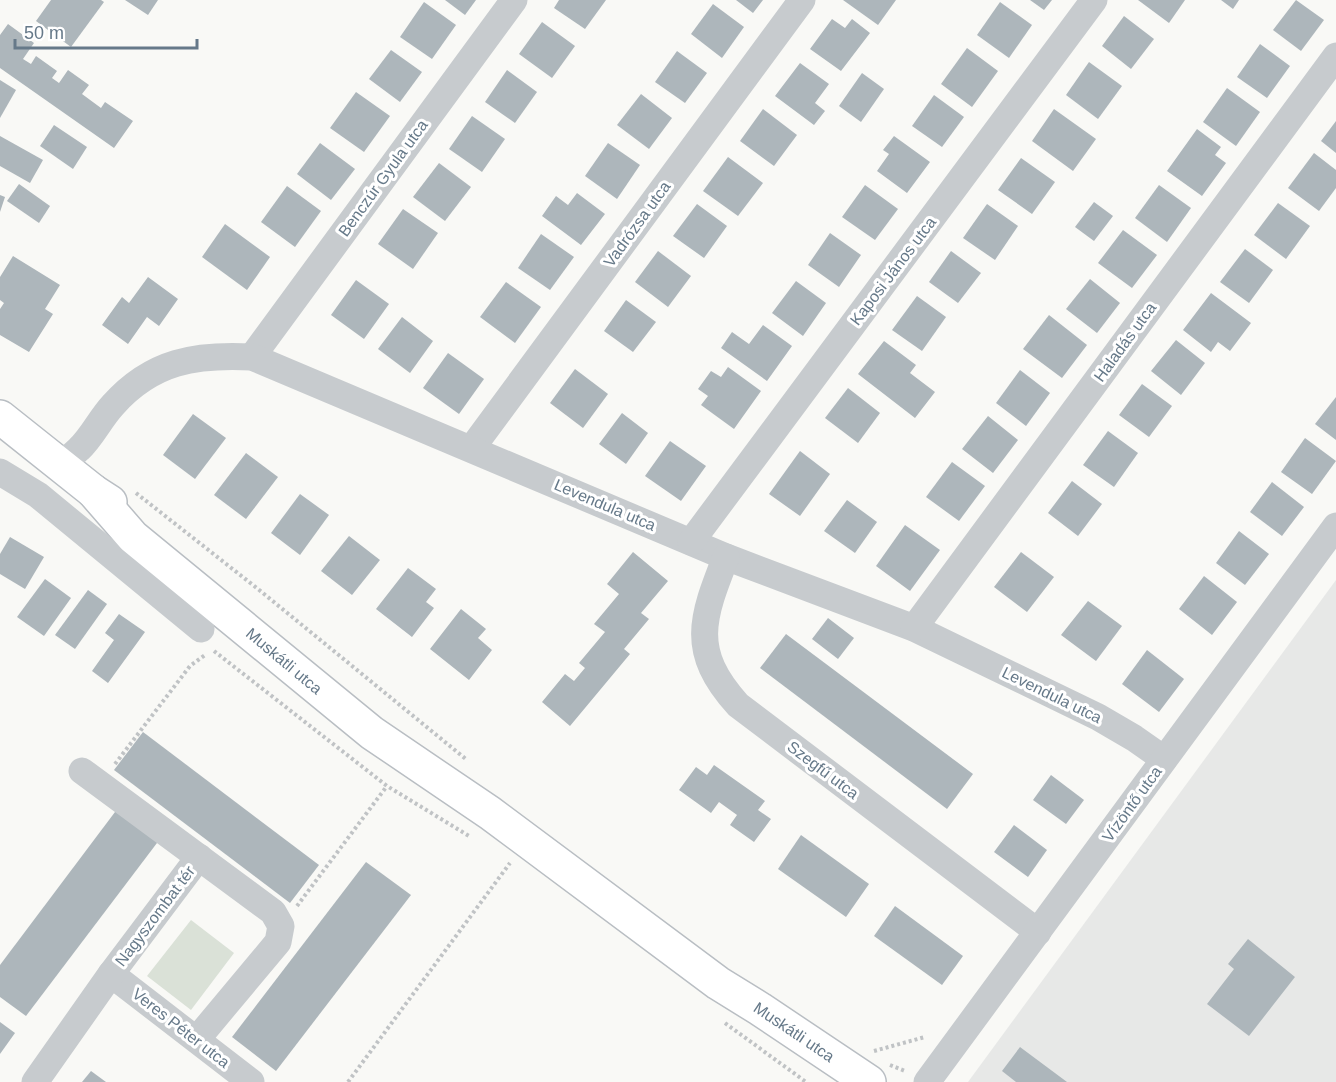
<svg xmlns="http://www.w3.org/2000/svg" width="1336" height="1082" font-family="Arial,sans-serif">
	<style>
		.built { fill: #e7e8e7 }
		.green { fill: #dae1d7 }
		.building { fill: #adb6bb }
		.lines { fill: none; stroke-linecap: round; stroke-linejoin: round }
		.secondary-casing { stroke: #b9bec3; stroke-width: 36 }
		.path { stroke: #c0c3c5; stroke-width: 4; stroke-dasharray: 3 3; stroke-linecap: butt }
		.street { stroke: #c7cbce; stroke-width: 27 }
		.secondary { stroke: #fff; stroke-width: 33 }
		.labels { text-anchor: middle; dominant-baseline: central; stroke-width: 6; stroke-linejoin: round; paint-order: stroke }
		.street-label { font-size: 16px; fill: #667989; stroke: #fff }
	</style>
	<rect width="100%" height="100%" fill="#f9f9f6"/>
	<!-- built -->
	<path class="built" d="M1336 580V1082H968Z"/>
	<!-- green -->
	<path class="green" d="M191 920 234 953 191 1010 147 976Z"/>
	<!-- building -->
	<g class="building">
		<path d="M51 0H101L104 2 71 47 36 21Z"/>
		<path d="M125 0H158L148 15Z"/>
		<path d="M445 0H476L465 15Z"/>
		<path d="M559 0H606L585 29 554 8Z"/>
		<path d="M736 0H763L753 13Z"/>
		<path d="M843 0H896L878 25Z"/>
		<path d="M1030 0H1052L1044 10Z"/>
		<path d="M1138 0H1185L1169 23Z"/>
		<path d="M1221 0H1239L1233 9Z"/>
		<path d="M1296 0 1324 20 1301 51 1273 30Z"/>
		<path d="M424 2 456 25 432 59 400 37Z"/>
		<path d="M1000 2 1032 25 1009 58 977 35Z"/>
		<path d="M713 4 744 27 722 58 691 34Z"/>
		<path d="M1124 16 1154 39 1131 69 1102 46Z"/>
		<path d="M832 19 845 28 852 19 870 33 841 71 810 49Z"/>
		<path d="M542 22 575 46 552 78 519 54Z"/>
		<path d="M8 24 34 43 23 59 31 64 36 56 57 71 52 78 59 83 68 70 89 85 82 94 101 108 105 102 133 121 114 148 0 68V35Z"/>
		<path d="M1260 44 1290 66 1267 98 1237 77Z"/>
		<path d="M967 48 998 71 972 107 941 84Z"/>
		<path d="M391 50 422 72 400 102 369 79Z"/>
		<path d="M677 51 707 73 685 103 655 82Z"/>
		<path d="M1089 62 1122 86 1098 119 1066 95Z"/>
		<path d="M800 63 829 84 815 103 825 111 814 125 775 96Z"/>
		<path d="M507 70 537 92 515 123 485 102Z"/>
		<path d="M862 73 884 89 861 122 839 106Z"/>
		<path d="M0 80 16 90 0 118Z"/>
		<path d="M1227 88 1260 112 1236 146 1203 122Z"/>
		<path d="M356 92 390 116 364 152 330 128Z"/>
		<path d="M641 94 672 118 649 149 617 125Z"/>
		<path d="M934 95 964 117 942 147 912 126Z"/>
		<path d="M763 109 797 135 774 166 740 141Z"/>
		<path d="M1054 109 1096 139 1073 171 1032 141Z"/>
		<path d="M472 116 505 139 482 172 449 149Z"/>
		<path d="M1336 121V153L1321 141Z"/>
		<path d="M54 125 87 147 73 169 40 146Z"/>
		<path d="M1197 129 1221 147 1215 155 1226 163 1202 196 1167 171Z"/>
		<path d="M0 136 43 160 30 183 0 166Z"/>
		<path d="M894 136 930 162 907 193 877 171 889 154 883 150Z"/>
		<path d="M320 143 355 169 331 200 297 174Z"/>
		<path d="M608 143 640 165 617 199 585 176Z"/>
		<path d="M1314 153 1336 170V188L1319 211 1288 188Z"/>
		<path d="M728 157 763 183 738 216 703 191Z"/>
		<path d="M1021 158 1055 182 1032 214 998 190Z"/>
		<path d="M439 163 471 187 445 221 413 197Z"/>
		<path d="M19 184 50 206 39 223 7 201Z"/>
		<path d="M865 185 898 209 875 240 842 217Z"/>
		<path d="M1159 185 1191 208 1167 242 1135 218Z"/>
		<path d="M287 186 321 211 295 247 261 222Z"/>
		<path d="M577 193 605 214 581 245 542 216 556 196 568 205Z"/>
		<path d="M0 195 5 197 0 212Z"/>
		<path d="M1094 202 1113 216 1094 241 1075 227Z"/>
		<path d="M1278 203 1310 226 1286 259 1254 235Z"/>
		<path d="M697 204 727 226 704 258 673 236Z"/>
		<path d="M987 204 1018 226 995 260 963 238Z"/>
		<path d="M403 209 438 233 413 269 378 244Z"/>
		<path d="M225 224 270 257 247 290 202 257Z"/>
		<path d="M1123 230 1157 255 1132 288 1098 263Z"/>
		<path d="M830 233 861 255 839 287 808 265Z"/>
		<path d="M541 234 574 257 550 290 518 268Z"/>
		<path d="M1245 249 1273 270 1249 303 1220 282Z"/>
		<path d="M658 251 691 276 668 307 635 282Z"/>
		<path d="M951 251 981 273 958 303 929 282Z"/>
		<path d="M13 256 60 285 45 309 53 314 29 352 0 335V309L4 303 0 300V277Z"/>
		<path d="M148 277 178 299 159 326 147 317 128 344 102 325 122 297 129 303Z"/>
		<path d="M1090 279 1120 303 1097 333 1066 309Z"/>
		<path d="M356 280 389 304 364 339 331 315Z"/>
		<path d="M796 281 826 303 803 336 772 313Z"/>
		<path d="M506 282 541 307 515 343 480 317Z"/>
		<path d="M1211 293 1251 323 1230 351 1218 342 1211 352 1183 330Z"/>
		<path d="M917 296 946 317 922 351 892 330Z"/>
		<path d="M626 300 656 322 633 352 604 331Z"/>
		<path d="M1049 315 1087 345 1062 378 1023 349Z"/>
		<path d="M402 317 433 341 410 373 378 349Z"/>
		<path d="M763 325 792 346 767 381 721 348 732 332 749 344Z"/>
		<path d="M1176 340 1205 363 1181 395 1151 371Z"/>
		<path d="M884 341 916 365 910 373 935 392 915 418 858 374Z"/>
		<path d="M448 353 484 379 459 414 423 388Z"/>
		<path d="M728 367 761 391 734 429 701 405 708 396 698 389 711 371 721 377Z"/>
		<path d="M575 369 608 394 583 428 550 403Z"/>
		<path d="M1020 370 1050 393 1026 426 996 403Z"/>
		<path d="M1142 384 1172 406 1149 437 1119 415Z"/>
		<path d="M848 388 880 413 858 443 825 418Z"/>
		<path d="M1336 397V440L1315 424Z"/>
		<path d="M622 413 648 433 626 464 599 444Z"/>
		<path d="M193 414 226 438 195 479 163 455Z"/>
		<path d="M988 416 1018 440 993 473 962 449Z"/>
		<path d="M1108 431 1138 453 1114 487 1083 465Z"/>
		<path d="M1305 438 1336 461 1312 494 1281 472Z"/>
		<path d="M670 441 706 466 681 501 645 476Z"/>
		<path d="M800 451 830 474 800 516 769 494Z"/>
		<path d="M246 453 278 477 246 519 214 495Z"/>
		<path d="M952 462 985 486 959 521 926 497Z"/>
		<path d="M1072 481 1102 504 1078 536 1048 513Z"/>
		<path d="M1272 482 1304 507 1282 536 1250 512Z"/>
		<path d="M300 494 329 515 300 555 271 533Z"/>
		<path d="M847 500 877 522 855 553 824 531Z"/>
		<path d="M905 525 940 550 910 591 876 566Z"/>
		<path d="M1239 531 1269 554 1245 585 1216 563Z"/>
		<path d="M349 536 380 560 352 595 321 571Z"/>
		<path d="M10 537 44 557 25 589 0 574V554Z"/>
		<path d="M633 552 668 581 641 613 649 619 624 649 630 654 570 726 542 702 565 674 574 681 585 668 579 663 605 632 594 624 619 594 607 584Z"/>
		<path d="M1021 552 1054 577 1027 612 994 587Z"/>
		<path d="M408 568 436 589 426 602 434 608 412 637 376 609Z"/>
		<path d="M1204 576 1237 602 1212 635 1179 609Z"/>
		<path d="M45 579 71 598 44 636 17 617Z"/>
		<path d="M88 590 107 604 75 649 55 635Z"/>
		<path d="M1088 601 1122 626 1096 661 1061 635Z"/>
		<path d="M461 609 486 629 478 638 492 650 469 680 430 649Z"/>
		<path d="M119 614 145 632 108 683 92 671 114 640 105 633Z"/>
		<path d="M828 618 854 638 838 659 812 639Z"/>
		<path d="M786 634 973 774 947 809 760 668Z"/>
		<path d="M1147 650 1184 679 1159 712 1122 684Z"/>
		<path d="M143 732 319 865 290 903 114 770Z"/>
		<path d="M714 765 765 801 758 810 771 819 754 842 730 825 737 815 719 802 711 813 679 790 696 767 707 775Z"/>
		<path d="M1051 775 1084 800 1066 824 1033 800Z"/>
		<path d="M118 808 160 839 26 1016 0 997V965Z"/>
		<path d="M1014 825 1047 850 1028 877 994 852Z"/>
		<path d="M801 835 869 884 846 917 778 869Z"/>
		<path d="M366 862 411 895 276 1071 232 1037Z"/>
		<path d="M895 906 963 956 942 985 874 936Z"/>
		<path d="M1248 939 1295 977 1249 1036 1207 1004 1234 969 1228 964Z"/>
		<path d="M0 1022 15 1033 0 1054Z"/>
		<path d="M1020 1047 1067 1082H1016L1002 1071Z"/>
		<path d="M91 1071 106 1082H82Z"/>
	</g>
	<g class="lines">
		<defs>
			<g id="secondary">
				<path d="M0 417 93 491 110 502"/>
				<path d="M93 491 133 537 372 733 490 813 718 983 760 1009 869 1082"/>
			</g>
		</defs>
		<!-- secondary casing -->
		<use href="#secondary" class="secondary-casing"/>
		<!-- path -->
		<g class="path">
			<path d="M136 493 258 589 467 760"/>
			<path d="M214 651 387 786 469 836"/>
			<path d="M115 764 190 666 205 655"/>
			<path d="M297 906 387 786"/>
			<path d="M725 1023 806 1082"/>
			<path d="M874 1051 925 1037"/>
			<path d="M890 1065 905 1071"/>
			<path d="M348 1082 510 863"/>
		</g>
		<!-- street -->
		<g class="street">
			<path d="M252 357 514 0"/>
			<path d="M472 448 802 0"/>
			<path d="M61 464C67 460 73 455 79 449 92 437 100 419 113 405 152 361 196 354 252 357L726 557 914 628 1098 717 1134 738 1164 759"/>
			<path d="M0 472 38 495 201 629"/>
			<path d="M691 542 1094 0"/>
			<path d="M726 557C702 618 689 651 738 705L1038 932"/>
			<path d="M914 628 1336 56"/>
			<path d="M82 771 273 912 281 926 278 942 197 1039"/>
			<path d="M111 974 251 1082"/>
			<path d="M35 1082 111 974 199 857"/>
			<path d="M927 1082 1336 526"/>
		</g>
		<!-- secondary -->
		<use href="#secondary" class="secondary"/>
	</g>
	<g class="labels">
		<!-- street labels -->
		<g class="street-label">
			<text transform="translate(383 178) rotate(-54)">Benczúr Gyula utca</text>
			<text transform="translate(637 224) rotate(-54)">Vadrózsa utca</text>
			<text transform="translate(893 271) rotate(-53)">Kaposi János utca</text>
			<text transform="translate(1125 342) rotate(-54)">Haladás utca</text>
			<text transform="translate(605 505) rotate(23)">Levendula utca</text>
			<text transform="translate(284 661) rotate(40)">Muskátli utca</text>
			<text transform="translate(1052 695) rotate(26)">Levendula utca</text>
			<text transform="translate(823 770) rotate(37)">Szegfű utca</text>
			<text transform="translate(1132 804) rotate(-54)">Vízöntő utca</text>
			<text transform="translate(155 916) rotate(-53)">Nagyszombat tér</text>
			<text transform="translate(181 1028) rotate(38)">Veres Péter utca</text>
			<text transform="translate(794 1032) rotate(34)">Muskátli utca</text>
		</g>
	</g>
	<!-- scale -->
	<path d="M15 39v9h182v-9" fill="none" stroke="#667989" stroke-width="3"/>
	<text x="24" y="39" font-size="18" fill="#667989" stroke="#ffffff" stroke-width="4.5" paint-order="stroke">50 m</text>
</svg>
